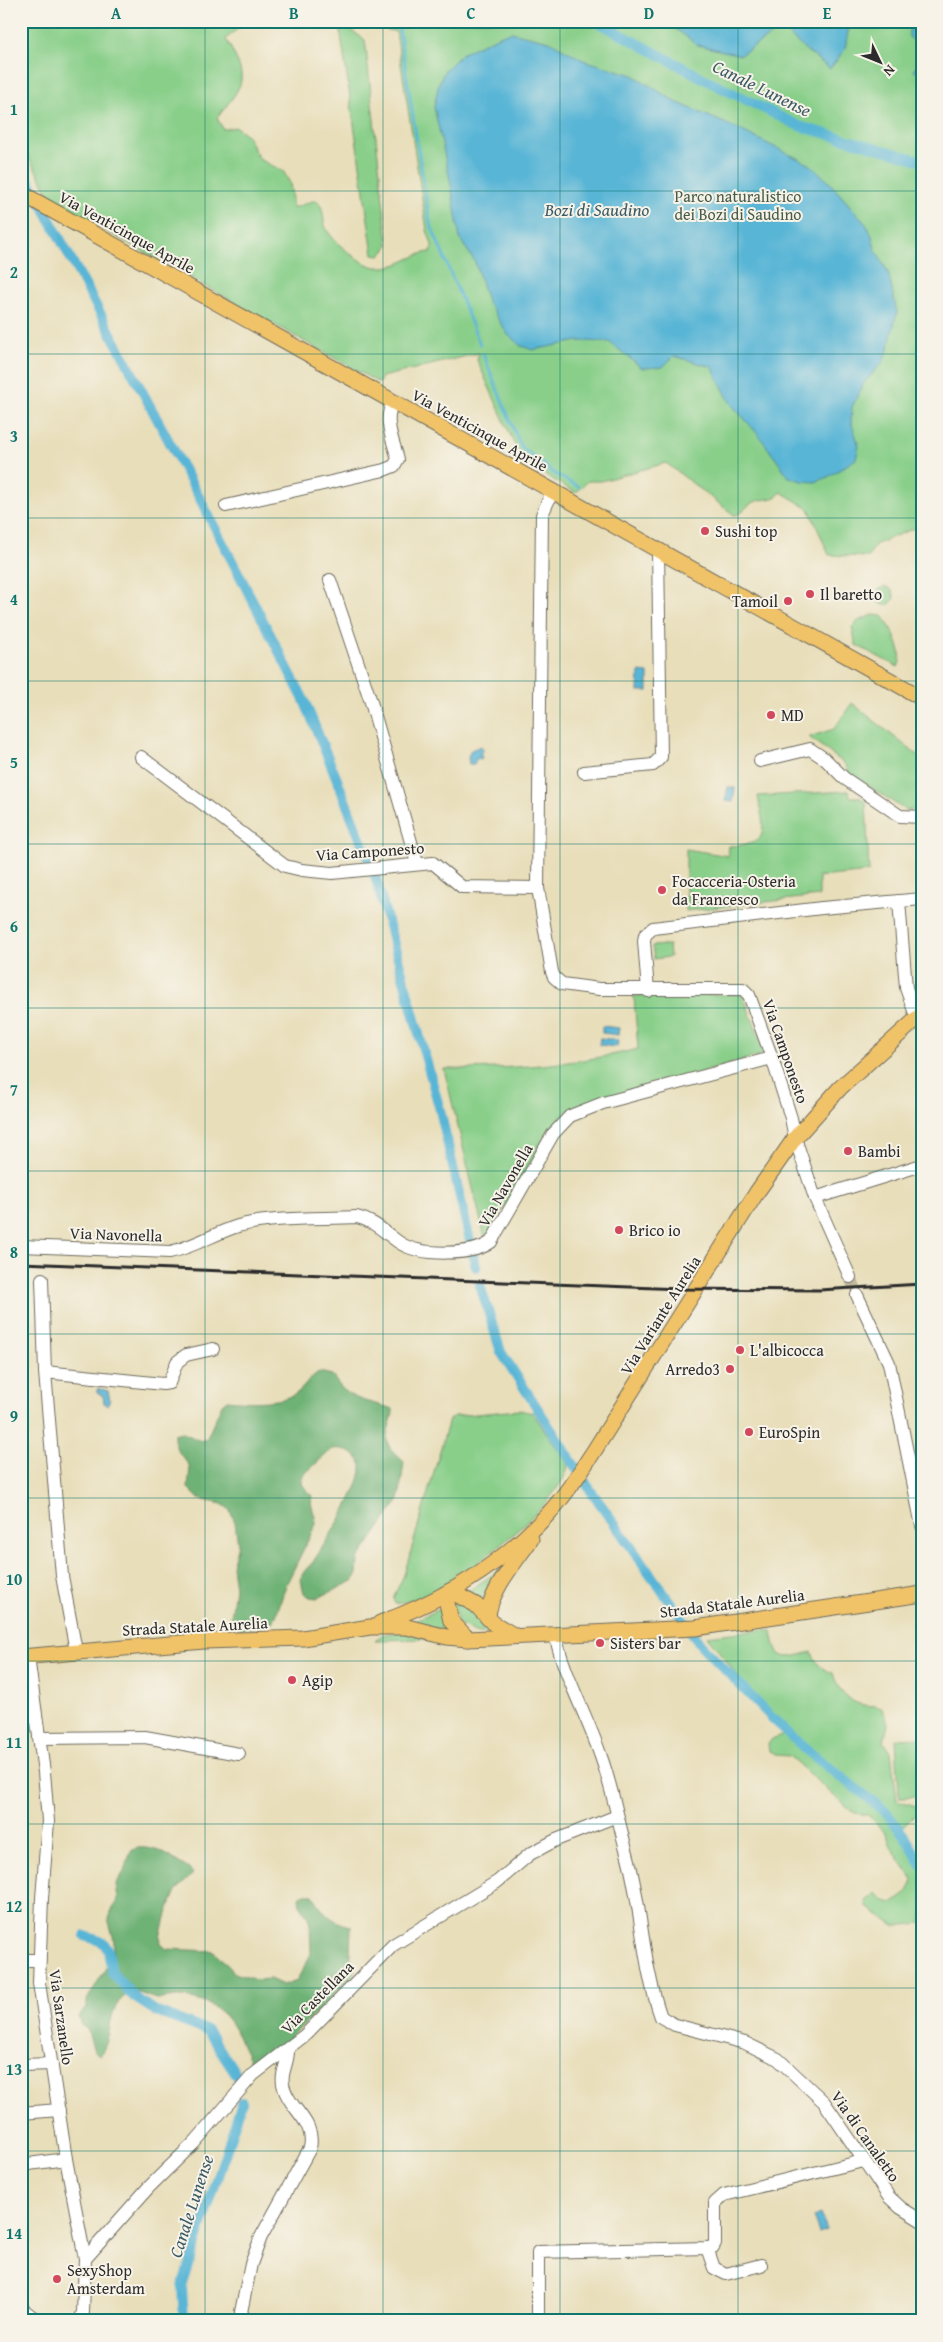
<svg xmlns="http://www.w3.org/2000/svg" width="943" height="2342" font-family="'Gentium Book Plus',serif">
	<style>
		.green { fill: #89cf8a; stroke: #5a7d5a }
		.forest { fill: #6eb276; stroke: #4c6e50 }
		.water { fill: #58b5d6; stroke: #427080 }
		.lines { fill: none; stroke-linecap: round; stroke-linejoin: round }
		.stream { stroke: #58b5d6; stroke-width: 3 }
		.canal { stroke: #58b5d6; stroke-width: 10 }
		.minor-tunnel { stroke: #c2ba9d; stroke-width: 12; stroke-dasharray: 12 6; stroke-linecap: butt }
		.minor-casing { stroke: #6d6a5d; stroke-width: 14 }
		.major-casing { stroke: #6d6a5d; stroke-width: 17 }
		.minor { stroke: #fff; stroke-width: 12 }
		.major { stroke: #f1c369; stroke-width: 15 }
		.rail { stroke: #2b2b2b; stroke-width: 3 }
		.grid { fill: none; stroke: #0f766e; stroke-width: 1; stroke-opacity: 0.55 }
		.poi-dot { fill: #d1495b; stroke: #f7f3e8; stroke-width: 2 }
		.labels { text-anchor: middle; dominant-baseline: central; stroke-width: 4; stroke-linejoin: round; paint-order: stroke }
		.park-label { font-size: 16px; fill: #475c48; stroke: #f7f3e8 }
		.street-label { font-size: 16px; fill: #2b2b2b; stroke: #f7f3e8 }
		.poi-label { font-size: 16px; fill: #2b2b2b; stroke: #f7f3e8; text-anchor: start }
		.water-label { font-size: 18px; font-style: italic; fill: #3b5b67; stroke: #f7f3e8 }
		.neatline { fill: none; stroke: #0f766e; stroke-width: 2 }
		.grid-label { font-size: 16px; text-anchor: middle; font-weight: bold; fill: #0f766e }
	</style>
	<rect width="100%" height="100%" fill="#f7f3e8"/>
	<filter id="ink" filterUnits="userSpaceOnUse"><feTurbulence type="fractalNoise" baseFrequency=".02" numOctaves="2"/><feDisplacementMap in="SourceGraphic" scale="10" xChannelSelector="R" yChannelSelector="G"/><feConvolveMatrix kernelMatrix="1 2 1 2 8 2 1 2 1" color-interpolation-filters="sRGB"/></filter>
	<filter id="wash" filterUnits="userSpaceOnUse"><feTurbulence type="fractalNoise" baseFrequency=".0096" numOctaves="4" result="noise"/><feDisplacementMap in="SourceGraphic" scale="20" xChannelSelector="R" yChannelSelector="G"/><feGaussianBlur stdDeviation="1.12" result="paint"/><feColorMatrix in="noise" values="0 0 0 0 0 0 0 0 0 0 0 0 0 0 0 0 0 1.4 0 .05"/><feComposite in="paint" operator="in"/></filter>
	<g filter="url(#wash)">
		<rect width="100%" height="100%" fill="#e8deba"/>
		<!-- green -->
		<g class="green">
			<path d="M21 21H247L226 39C249 81 246 81 217 118L223 129 236 127 247 135 259 159 283 171 290 183 293 208C302 206 309 200 318 201 325 210 322 221 327 230 334 242 358 262 372 266 377 268 385 267 391 266 404 263 419 252 431 252L432 245 427 230 396 32 353 21H922V525L876 544 868 557 829 555 809 509 781 492C775 501 764 498 754 502 746 505 743 515 734 515L666 463 601 481H588L576 493 522 461 477 360 479 353 382 377 379 383 78 215 49 194 21 143Z"/>
			<path d="M340 29H350L365 40 388 245 385 251 380 255 373 254Z"/>
			<circle cx="885" cy="596" r="9"/>
			<path d="M873 615 883 616C891 628 906 653 898 667L856 645 852 627 858 621Z"/>
			<path d="M852 703 922 759V810H905L849 773 845 764 809 737 834 729Z"/>
			<path d="M849 791 850 797H860L866 802 869 872 819 877V896L686 911V849L728 856 729 846C772 844 764 832 758 796Z"/>
			<path d="M669 945 670 957 654 959 652 946Z"/>
			<path d="M739 994 743 996 764 1049 762 1055 567 1111 544 1138 487 1239 485 1238 444 1069C509 1069 574 1065 638 1049L634 996Z"/>
			<path d="M519 1410 533 1413 568 1464C566 1498 475 1568 445 1585 430 1594 412 1601 395 1604L393 1598 404 1575 449 1420 455 1416Z"/>
			<path d="M508 1564 498 1573 482 1600 480 1601 467 1592Z"/>
			<path d="M455 1599 461 1600 491 1633H477L458 1623 453 1603Z"/>
			<path d="M443 1608 452 1633 408 1623Z"/>
			<path d="M766 1629 772 1631C777 1663 783 1659 812 1652 817 1665 820 1668 833 1673 837 1689 846 1701 863 1705 870 1706 876 1705 883 1709L888 1724 884 1742 891 1752 897 1800 916 1806 919 1811 900 1830V1833L922 1870V1923L894 1926 867 1907 866 1901 876 1893 885 1901 892 1903C902 1898 910 1892 913 1880L891 1847 887 1835 868 1815 855 1813 849 1809 789 1756 775 1755 769 1751 768 1744 772 1739 790 1731 744 1684 707 1636Z"/>
			<path d="M397 1632 436 1639 375 1640 382 1635Z"/>
			<path d="M922 1738V1796L899 1797 896 1739Z"/>
		</g>
		<!-- forest -->
		<g class="forest">
			<path d="M319 1372 332 1375C348 1402 366 1400 393 1409 394 1421 383 1433 388 1444 390 1450 399 1457 404 1462L399 1500 358 1559 357 1574 353 1581 317 1598 310 1597 304 1593C303 1588 301 1582 301 1578 303 1570 311 1566 315 1559 325 1542 374 1474 358 1458 354 1453 340 1447 333 1449 331 1450 305 1473 302 1477V1484L312 1496C309 1506 316 1514 316 1524L286 1585 276 1616 271 1623 264 1626 241 1629 234 1625 231 1617 235 1588 232 1566 238 1544 235 1522 229 1509 222 1504 199 1499 188 1488 190 1467C182 1455 173 1449 174 1434L181 1432 201 1441 207 1438 222 1404 227 1400C245 1402 282 1404 297 1393 305 1387 310 1377 319 1372Z"/>
			<path d="M138 1848C152 1847 164 1852 175 1860 182 1866 188 1866 193 1874L176 1891 170 1905 160 1936 161 1943 166 1949 214 1951 235 1973 256 1980 270 1979 283 1985 297 1980 311 1954 310 1924 308 1917 300 1904 299 1897 305 1894H312C324 1912 329 1921 351 1926L350 1956 356 1970 353 1977 290 2038 264 2056 253 2067C232 2029 234 2006 183 1997 174 1996 167 1999 159 1999 148 1998 140 1991 129 1991 126 1995 121 1999 118 2003 107 2018 112 2040 100 2055L94 2051 87 2029 81 2025 78 2017 87 2007V2000L113 1956 114 1940 108 1918 118 1898 116 1884 124 1872 131 1851Z"/>
		</g>
		<!-- water -->
		<g class="water">
			<path d="M665 21H842L849 26 845 49 830 69 802 47 782 28 740 55 698 45Z"/>
			<path d="M914 21H922V75L914 71 920 58V45L909 37V31Z"/>
			<path d="M511 32 549 41 583 60 633 75 676 102 738 129 811 165 830 183 866 224 872 236 875 249 888 272 897 312 888 350 883 362 864 383 852 407 851 421 859 446 856 459 828 477 815 482 802 481 789 477 757 433 731 404 712 367 674 356 663 367 642 368 609 342 578 341 533 350 521 346 508 335 487 301 475 262 460 239 451 185 434 107 439 83 445 70 463 53 499 36Z"/>
			<path d="M639 672 648 673V691H638Z"/>
			<path d="M481 746 483 749 480 754 482 757 481 759 477 758 474 764H469L468 757 471 750Z"/>
			<path d="M728 787 735 788 733 802 725 801Z"/>
			<path d="M602 1026 619 1028 618 1035 602 1033Z"/>
			<path d="M600 1038 618 1040 617 1047 599 1045Z"/>
			<path d="M98 1388 108 1391 110 1400 107 1405 104 1403 103 1396 97 1392Z"/>
			<path d="M821 2214 827 2230 819 2233 813 2217Z"/>
		</g>
		<g class="lines">
			<!-- stream -->
			<g class="stream">
				<path d="M382 21 397 25 399 29 430 223 480 344"/>
				<path d="M483 354 521 447 555 474 579 487"/>
			</g>
			<!-- canal -->
			<g class="canal">
				<path d="M596 21 714 84 799 126 922 161"/>
				<path d="M21 166 198 495 304 700 336 777 376 879 440 1110 476 1267"/>
				<path d="M480 1285 501 1352 589 1488 700 1644 771 1717 805 1749 885 1811 906 1838 922 1865"/>
				<path d="M85 1936 103 1942 108 1950 112 1973 134 1997 157 2012 208 2031 240 2080"/>
				<path d="M184 2321 182 2287 242 2102"/>
			</g>
		</g>
	</g>
	<g filter="url(#ink)">
		<g class="lines">
			<!-- minor-tunnel -->
			<path class="minor-tunnel" d="M850 1277 857 1295"/>
			<defs>
				<g id="minor">
					<path d="M226 506 384 470 394 466 398 459C393 440 383 420 393 402"/>
					<path d="M330 580 371 702 417 863"/>
					<path d="M141 757 285 866 302 870 332 873 433 863 462 887 538 888 552 972 554 977 562 984 599 989H743L749 995 772 1058 791 1118 795 1138 815 1198 850 1277"/>
					<path d="M760 761 810 749 825 759 844 778 900 816 922 817"/>
					<path d="M584 772 653 765 661 757 658 549"/>
					<path d="M538 888 542 515 553 490"/>
					<path d="M899 901 906 988 917 1019"/>
					<path d="M648 991 644 941 645 935 653 928 822 908 922 899"/>
					<path d="M815 1198 922 1165"/>
					<path d="M21 1246 170 1252C194 1247 215 1233 238 1226 272 1217 321 1219 357 1217 375 1221 385 1233 400 1243 420 1256 472 1256 491 1242L553 1134 570 1116 603 1103 772 1058"/>
					<path d="M42 1279 45 1372 62 1576 76 1651"/>
					<path d="M857 1295 889 1363 922 1526"/>
					<path d="M45 1372 163 1384 169 1383 177 1362 186 1355 213 1349"/>
					<path d="M555 1634C564 1676 586 1713 600 1754 612 1786 618 1821 627 1853 642 1907 642 1964 661 2017L675 2025 745 2043 778 2059 824 2102 889 2197 901 2208 922 2221"/>
					<path d="M28 1657 44 1772 48 1821 42 1898 39 1983 66 2159 85 2259 83 2312 80 2321"/>
					<path d="M21 1718 35 1716"/>
					<path d="M39 1738 145 1737 239 1754"/>
					<path d="M21 1960H38"/>
					<path d="M21 2065 52 2064"/>
					<path d="M21 2113 59 2110"/>
					<path d="M21 2165 66 2159"/>
					<path d="M707 2248 714 2268 726 2274 761 2265"/>
					<path d="M85 2259 148 2188 194 2143 253 2075 305 2035 393 1945 497 1882 530 1854 556 1840 617 1816"/>
					<path d="M21 2308 38 2321"/>
					<path d="M246 2321 241 2312 251 2264 261 2237 310 2148C316 2121 290 2110 284 2088 279 2074 289 2063 288 2049"/>
					<path d="M538 2321V2252L707 2248 713 2247 715 2243V2203L724 2195 863 2161"/>
				</g>
				<g id="major">
					<path d="M21 193 922 698"/>
					<path d="M450 1591 476 1605 493 1623 515 1636"/>
					<path d="M445 1594 451 1621 468 1639"/>
					<path d="M488 1618C488 1593 517 1560 531 1539"/>
					<path d="M380 1623C444 1600 503 1563 549 1513 567 1494 580 1472 594 1451L757 1192 795 1138 840 1088 922 1014"/>
					<path d="M21 1657 204 1641 303 1638 370 1627H407L447 1637 468 1639 695 1628 922 1594"/>
				</g>
			</defs>
			<!-- minor casing -->
			<use href="#minor" class="minor-casing"/>
			<!-- major casing -->
			<use href="#major" class="major-casing"/>
			<!-- minor -->
			<use href="#minor" class="minor"/>
			<!-- major -->
			<use href="#major" class="major"/>
			<!-- rail -->
			<path class="rail" d="M21 1263 681 1289 819 1290 922 1284"/>
		</g>
	</g>
	<!-- grid -->
	<path class="grid" d="M205 21V2321M383 21V2321M560 21V2321M738 21V2321M21 191H922M21 354H922M21 518H922M21 681H922M21 844H922M21 1008H922M21 1171H922M21 1334H922M21 1498H922M21 1661H922M21 1824H922M21 1988H922M21 2151H922"/>
	<!-- markers -->
	<g class="poi-dot">
		<circle cx="705" cy="531" r="5"/>
		<circle cx="810" cy="594" r="5"/>
		<circle cx="788" cy="601" r="5"/>
		<circle cx="771" cy="715" r="5"/>
		<circle cx="662" cy="890" r="5"/>
		<circle cx="848" cy="1151" r="5"/>
		<circle cx="619" cy="1230" r="5"/>
		<circle cx="740" cy="1350" r="5"/>
		<circle cx="730" cy="1369" r="5"/>
		<circle cx="749" cy="1432" r="5"/>
		<circle cx="600" cy="1643" r="5"/>
		<circle cx="292" cy="1680" r="5"/>
		<circle cx="57" cy="2279" r="5"/>
	</g>
	<g class="labels">
		<!-- park labels -->
		<g class="park-label">
			<text x="738" y="196">Parco naturalistico<tspan x="738" dy="18">dei Bozi di Saudino</tspan></text>
		</g>
		<!-- street labels -->
		<g class="street-label">
			<text transform="translate(127 232) rotate(29)">Via Venticinque Aprile</text>
			<text transform="translate(480 430) rotate(29)">Via Venticinque Aprile</text>
			<text transform="translate(370 851) rotate(-4)">Via Camponesto</text>
			<text transform="translate(786 1051) rotate(71)">Via Camponesto</text>
			<text transform="translate(505 1185) rotate(-60)">Via Navonella</text>
			<text transform="translate(116 1234) rotate(2)">Via Navonella</text>
			<text transform="translate(660 1315) rotate(-58)">Via Variante Aurelia</text>
			<text transform="translate(732 1603) rotate(-7)">Strada Statale Aurelia</text>
			<text transform="translate(195 1626) rotate(-3)">Strada Statale Aurelia</text>
			<text transform="translate(317 1997) rotate(-45)">Via Castellana</text>
			<text transform="translate(62 2017) rotate(82)">Via Sarzanello</text>
			<text transform="translate(866 2136) rotate(55)">Via di Canaletto</text>
		</g>
		<!-- poi labels -->
		<g class="poi-label">
			<text x="715" y="531">Sushi top</text>
			<text x="820" y="594">Il baretto</text>
			<text x="778" y="601" text-anchor="end">Tamoil</text>
			<text x="781" y="715">MD</text>
			<text x="672" y="881">Focacceria-Osteria<tspan x="672" dy="18">da Francesco</tspan></text>
			<text x="858" y="1151">Bambi</text>
			<text x="629" y="1230">Brico io</text>
			<text x="750" y="1350">L'albicocca</text>
			<text x="720" y="1369" text-anchor="end">Arredo3</text>
			<text x="759" y="1432">EuroSpin</text>
			<text x="610" y="1643">Sisters bar</text>
			<text x="302" y="1680">Agip</text>
			<text x="67" y="2270">SexyShop<tspan x="67" dy="18">Amsterdam</tspan></text>
		</g>
		<!-- water labels -->
		<g class="water-label">
			<text transform="translate(762 88) rotate(26)">Canale Lunense</text>
			<text x="597" y="209">Bozi di Saudino</text>
			<text transform="translate(191 2206) rotate(-72)">Canale Lunense</text>
		</g>
	</g>
	<!-- margin -->
	<rect width="943" height="2342" fill="none" stroke="#f7f3e8" stroke-width="55"/>
	<!-- north arrow -->
	<g transform="translate(880 62) rotate(133)" stroke="#f7f3e8" stroke-width="4" paint-order="stroke">
	<path d="M0-4L9 19L0 12L-9 19Z" fill="#2b2b2b"/>
	<text y="-8" font-size="14" font-weight="bold" text-anchor="middle" fill="#2b2b2b">N</text>
	</g>
	<rect x="28" y="28" width="888" height="2286" class="neatline"/>
	<g class="grid-label">
		<text x="116" y="19">A</text>
		<text x="294" y="19">B</text>
		<text x="471" y="19">C</text>
		<text x="649" y="19">D</text>
		<text x="827" y="19">E</text>
		<text x="14" y="115">1</text>
		<text x="14" y="278">2</text>
		<text x="14" y="442">3</text>
		<text x="14" y="605">4</text>
		<text x="14" y="768">5</text>
		<text x="14" y="932">6</text>
		<text x="14" y="1095">7</text>
		<text x="14" y="1258">8</text>
		<text x="14" y="1422">9</text>
		<text x="14" y="1585">10</text>
		<text x="14" y="1748">11</text>
		<text x="14" y="1912">12</text>
		<text x="14" y="2075">13</text>
		<text x="14" y="2239">14</text>
	</g>
</svg>
